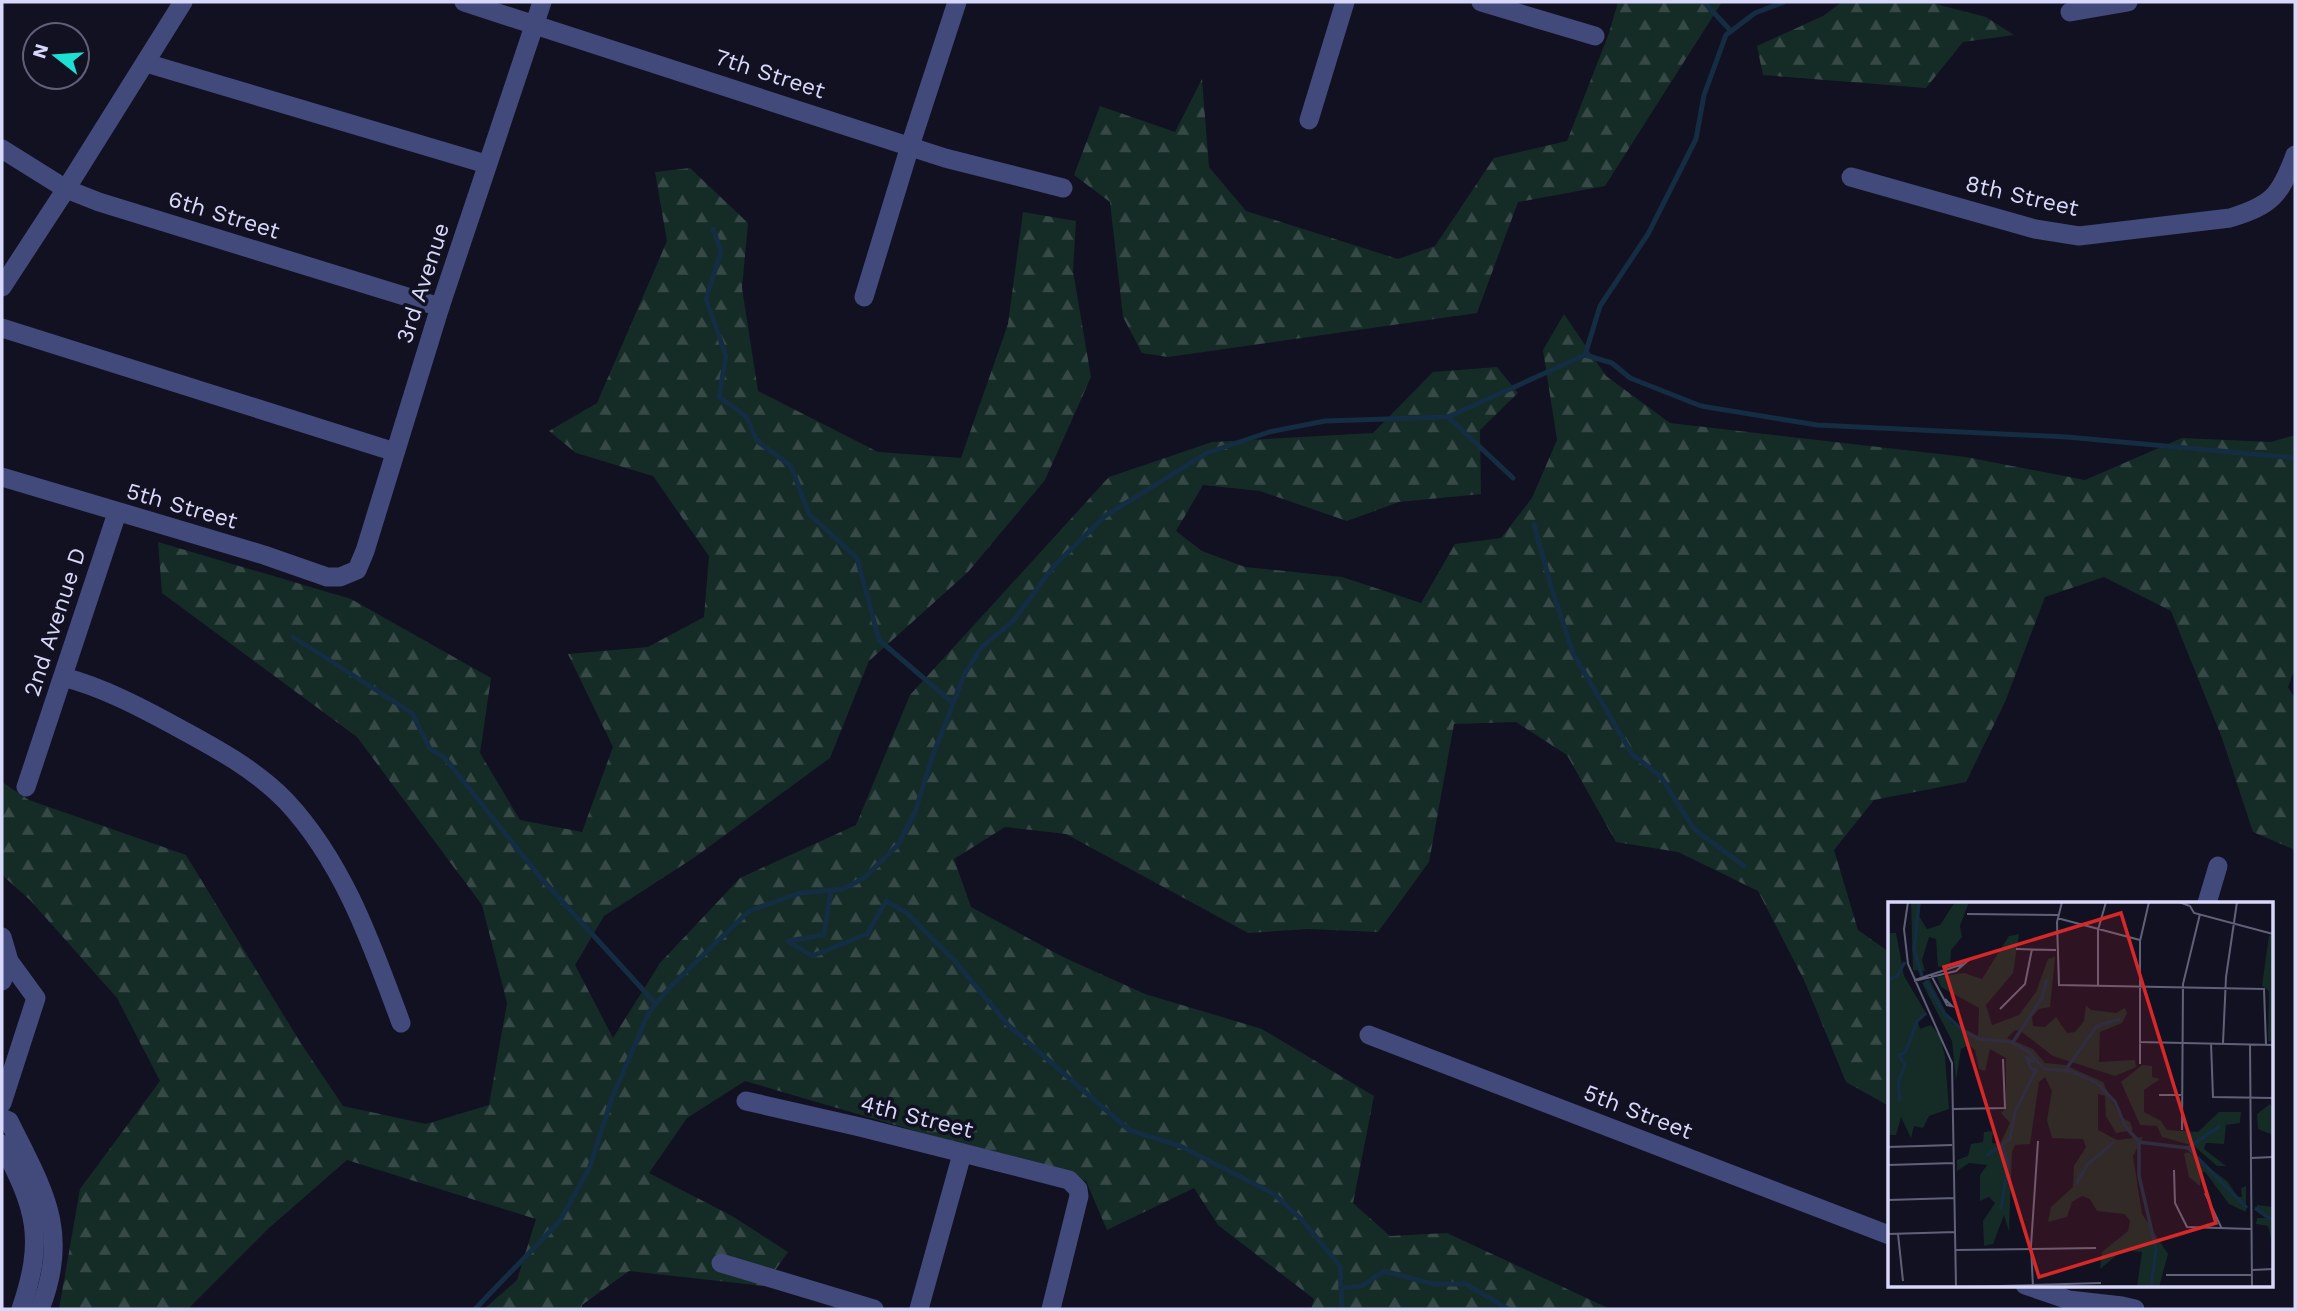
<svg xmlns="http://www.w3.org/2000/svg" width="2297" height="1311" font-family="'Work Sans',sans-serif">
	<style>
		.forest { fill: url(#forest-firs) }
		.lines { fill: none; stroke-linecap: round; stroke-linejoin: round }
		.stream { stroke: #142d42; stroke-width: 5 }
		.minor { stroke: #42497b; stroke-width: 19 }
		.labels { text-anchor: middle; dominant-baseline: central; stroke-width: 7; stroke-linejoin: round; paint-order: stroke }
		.street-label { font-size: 23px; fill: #d7d8fa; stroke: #112 }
		.inset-river { fill: none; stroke: #142d42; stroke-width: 3.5 }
		.inset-road { fill: none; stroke: #606178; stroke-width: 2 }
		.view { fill: #d62828; fill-opacity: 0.15; stroke: #d62828; stroke-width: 3.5 }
		.inset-edge { fill: none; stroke: #d7d8fa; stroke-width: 3.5 }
	</style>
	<defs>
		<pattern id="forest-firs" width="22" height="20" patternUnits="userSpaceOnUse" patternTransform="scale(1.75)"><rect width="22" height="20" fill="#152b26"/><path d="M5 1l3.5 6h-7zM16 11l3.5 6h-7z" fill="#364946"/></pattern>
	</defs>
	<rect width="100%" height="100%" fill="#112"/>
	<!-- forest -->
	<g class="forest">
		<path d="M1618 2H1722L1605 186 1518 202 1477 313 1168 357 1142 353 1123 317 1110 202 1074 175 1100 106 1175 132 1202 79 1209 167 1246 211 1398 259 1435 246 1494 158 1567 141 1609 33Z"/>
		<path d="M1842 2H1928L1986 17 2014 35 1963 42 1926 88 1763 75 1757 46 1823 16Z"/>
		<path d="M690 168 748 223 742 288 758 391 878 452 961 458 1008 324 1023 212 1076 221 1073 271 1091 377 1045 480 968 572 869 661 830 758 695 857 604 916 575 965 613 1038 660 963 740 878 856 825 910 695 1109 477 1212 442 1373 433 1433 372 1497 367 1518 393 1480 430 1481 494 1399 502 1347 521 1260 491 1203 485 1176 531 1202 551 1245 567 1342 577 1421 603 1455 544 1501 538 1532 498 1557 440 1543 350 1564 314 1606 376 1670 423 1966 457 2085 480 2182 438 2271 442 2295 435V668L2288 687 2295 699V850L2253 832 2222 738 2171 611 2104 577 2045 597 2005 702 1966 782 1874 800 1834 850 1858 930 1889 952V1106L1846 1082 1804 980 1758 891 1678 852 1616 842 1567 755 1516 722 1454 724 1429 862 1378 932 1308 929 1248 933 1066 834 1005 827 954 859 971 907 1063 957 1145 994 1262 1029 1374 1096 1353 1203 1390 1236 1447 1233 1610 1309H1311L1314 1299 1218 1225 1194 1188 1107 1230 1086 1181 745 1081 687 1118 649 1173 732 1216 788 1252 764 1286 629 1271 582 1305V1309H484L517 1280 536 1219 347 1160 269 1228 188 1309H59L80 1189 160 1081 117 998 30 900 2 875V782L29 800 186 855 300 1042 343 1106 426 1124 489 1105 507 1003 482 905 357 737 162 593 158 542 351 599 491 678 480 753 520 820 582 832 613 747 568 654 648 647 704 617 709 556 653 476 576 453 549 431 597 403 667 241 655 172Z"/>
	</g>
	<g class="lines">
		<!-- stream -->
		<g class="stream">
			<path d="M1704 2 1731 31"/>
			<path d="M713 229 721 251 706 299 726 356 719 397 746 416 757 441 791 466 809 514 857 558 879 640 953 703"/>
			<path d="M1585 355 1600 306 1648 234 1696 139 1704 95 1726 35 1755 13 1784 2"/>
			<path d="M1448 417 1513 478"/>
			<path d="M1534 524 1551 586 1573 653 1632 754 1661 777 1694 829 1744 866"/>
			<path d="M293 637 412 713 430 749 445 758 540 877 656 1004"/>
			<path d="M831 890 824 935 788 941 812 956 867 934 886 901 907 913 953 959 1009 1026 1129 1130 1180 1146 1274 1194 1302 1220 1340 1266 1342 1309"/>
			<path d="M1341 1288 1362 1286 1384 1271 1433 1284H1466L1508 1309"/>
			<path d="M475 1309 559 1222 589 1169 612 1098 649 1012 671 986 749 911 800 893 843 889 864 878 898 845 915 812 933 755 965 673 981 648 1014 620 1054 566 1105 516 1207 453 1269 432 1325 421 1448 417 1585 355 1612 363 1630 378 1701 406 1817 425 2067 437 2295 458"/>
		</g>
		<!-- minor -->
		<g class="minor">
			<path d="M464 2 945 158 1063 188"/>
			<path d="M1481 2 1595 36"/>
			<path d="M2070 12 2128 2"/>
			<path d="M146 63 486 164"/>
			<path d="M1309 120 1345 2"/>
			<path d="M2 149 66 189 99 202 440 307"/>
			<path d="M1851 177 2035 229 2079 236 2230 218C2272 205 2280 196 2295 155"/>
			<path d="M2 287 66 189 183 2"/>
			<path d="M864 297 910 146 957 2"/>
			<path d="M2 328 395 452"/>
			<path d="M2 477 264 555 327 577H340L357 570 365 551 440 307 542 2"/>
			<path d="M63 677C102 687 140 707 175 726 214 747 255 769 286 801 344 863 372 945 401 1023"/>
			<path d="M26 787 117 513"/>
			<path d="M2207 903 2218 866"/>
			<path d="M2 937 9 961 36 998 2 1103"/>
			<path d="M2 981 9 961"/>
			<path d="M1369 1035 1889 1235"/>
			<path d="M746 1101 860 1127 1069 1180 1078 1189 1079 1196 1051 1309"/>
			<path d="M2 1118 9 1121C43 1190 71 1231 40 1309"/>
			<path d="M2 1144C36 1209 45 1238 21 1309"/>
			<path d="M721 1263 874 1309"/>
			<path d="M2025 1285 2069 1300 2122 1306 2135 1309"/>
			<path d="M919 1309 962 1154"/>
		</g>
	</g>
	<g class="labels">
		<!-- street labels -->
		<g class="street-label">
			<text transform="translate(770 74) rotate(18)">7th Street</text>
			<text transform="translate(2022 196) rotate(13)">8th Street</text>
			<text transform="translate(224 215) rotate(17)">6th Street</text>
			<text transform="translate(423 283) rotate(-72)">3rd Avenue</text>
			<text transform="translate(182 506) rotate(16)">5th Street</text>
			<text transform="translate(55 622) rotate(-72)">2nd Avenue D</text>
			<text transform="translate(1638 1112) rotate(21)">5th Street</text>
			<text transform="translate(917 1117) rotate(14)">4th Street</text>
		</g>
	</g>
	<!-- overview -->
	<g transform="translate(1888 902)">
		<rect width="385" height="385" fill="#112"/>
		<path d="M23 0H33L31 14 39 27 52 23 67 0H81L72 24 74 35 63 48 62 63 50 65 48 37 41 35 34 58 37 69 25 68ZM0 31H8L16 74 38 111 30 120 32 127 43 123 52 134 57 155 61 207 41 214 35 226 26 224 23 236 13 215 8 233H0ZM131 32 125 71 98 103 104 123 131 113 148 90 160 57 167 55 162 105 151 107 144 115 145 124 157 125 168 115 179 131 187 130 196 119 198 103 203 108 228 111 237 106 239 111 234 121 212 130 211 160 247 158 248 165 227 174 165 154 134 130 127 128 119 136 145 147 157 161 177 163 215 180 231 214 242 220 245 228 228 231 218 214 217 194 210 192V228L229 238 255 235 245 254 254 312 280 352 271 385H249L254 350 235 348 212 367 214 350 240 329 242 319 237 312 209 309 202 297 194 294 184 300 179 315 160 320 163 305 185 285 186 264 198 245 195 237 164 236 159 218 164 189 157 175 151 180 142 242 127 243 124 250 121 329 116 313 105 342 96 344 95 319 107 301 101 295 92 299V273L99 263 81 261 69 269V258L80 254 83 242 95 240 96 230 105 229 104 241 112 242 122 221 113 211 118 206V156L102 147 97 169 91 167 87 148 81 143 73 147 68 179 64 139 34 81 41 77 64 122 90 134 91 106 53 85 49 75 76 71 94 77 121 34ZM254 163 264 164V175L272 177 256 188V210L273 219 279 228 310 230 331 210H353L352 221 338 223 336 242 318 241 316 247 338 264H329L306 244 274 235 269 224 252 223 233 180ZM382 202 385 208V233L370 227 369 212ZM300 250 339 279 350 295H354L353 286 358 284V310L341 302 317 270H313L312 284 301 275 296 252ZM369 303 385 305V344L380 324 368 322 369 316H383L369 310Z" fill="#152b26"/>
		<path d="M381 33 385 34V139H380L381 89 374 84Z" fill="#152b26"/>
		<path class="inset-river" d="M31 0 26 48 34 74M0 78 9 74 17 60M37 79 56 111 73 127 91 137 123 140 141 150 156 167 182 169 209 181 227 200 237 224 251 240 300 246 359 306M125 140 154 96 159 77M178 167 209 124 232 117M12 199 10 180 17 163 11 153 17 151 29 119 38 111M251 241V274L268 347 263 385M300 246 332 224M98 254 122 237 127 210 148 168 143 167 139 156 147 160M188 282 199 263 226 240M367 306 385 319M113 307 120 262 115 245"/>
		<path class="inset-road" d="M20 0 16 27 20 62 64 161 68 385M174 0 169 20 171 83 376 87 378 143M291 0 302 4 306 11 385 32M79 12 170 13M169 16 252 38M128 47 168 48M43 73 59 103 64 104 57 97M27 78 75 62M26 79 68 69 82 57M210 83V28L218 0M112 107 137 82 144 47M251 140 385 143M323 141 325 195 385 196M335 141 338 75 349 0M362 142 364 385M252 162V39L261 0M271 193H293M65 207 117 206 115 157M294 228 295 82 312 12M0 245 64 243M363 256 385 255M0 263 66 261M286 268 287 301 299 325 364 327M317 291 334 327M0 298 67 296M0 332 68 330M10 332 15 379M68 348 208 346M364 368 385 367M278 373H364M80 385 213 381M145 385 143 344 150 239"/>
		<path class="view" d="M233 11 328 321 151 375 56 65Z"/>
		<rect width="385" height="385" class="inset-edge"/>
	</g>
	<!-- border -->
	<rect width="2297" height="1311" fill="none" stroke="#d7d8fa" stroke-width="7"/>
	<!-- north arrow -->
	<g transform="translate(56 56) rotate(287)"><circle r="33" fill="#111122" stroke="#606178" stroke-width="2"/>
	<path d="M0-5L12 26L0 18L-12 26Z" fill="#1de0d3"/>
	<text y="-10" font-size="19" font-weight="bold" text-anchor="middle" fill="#d7d8fa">N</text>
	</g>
</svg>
